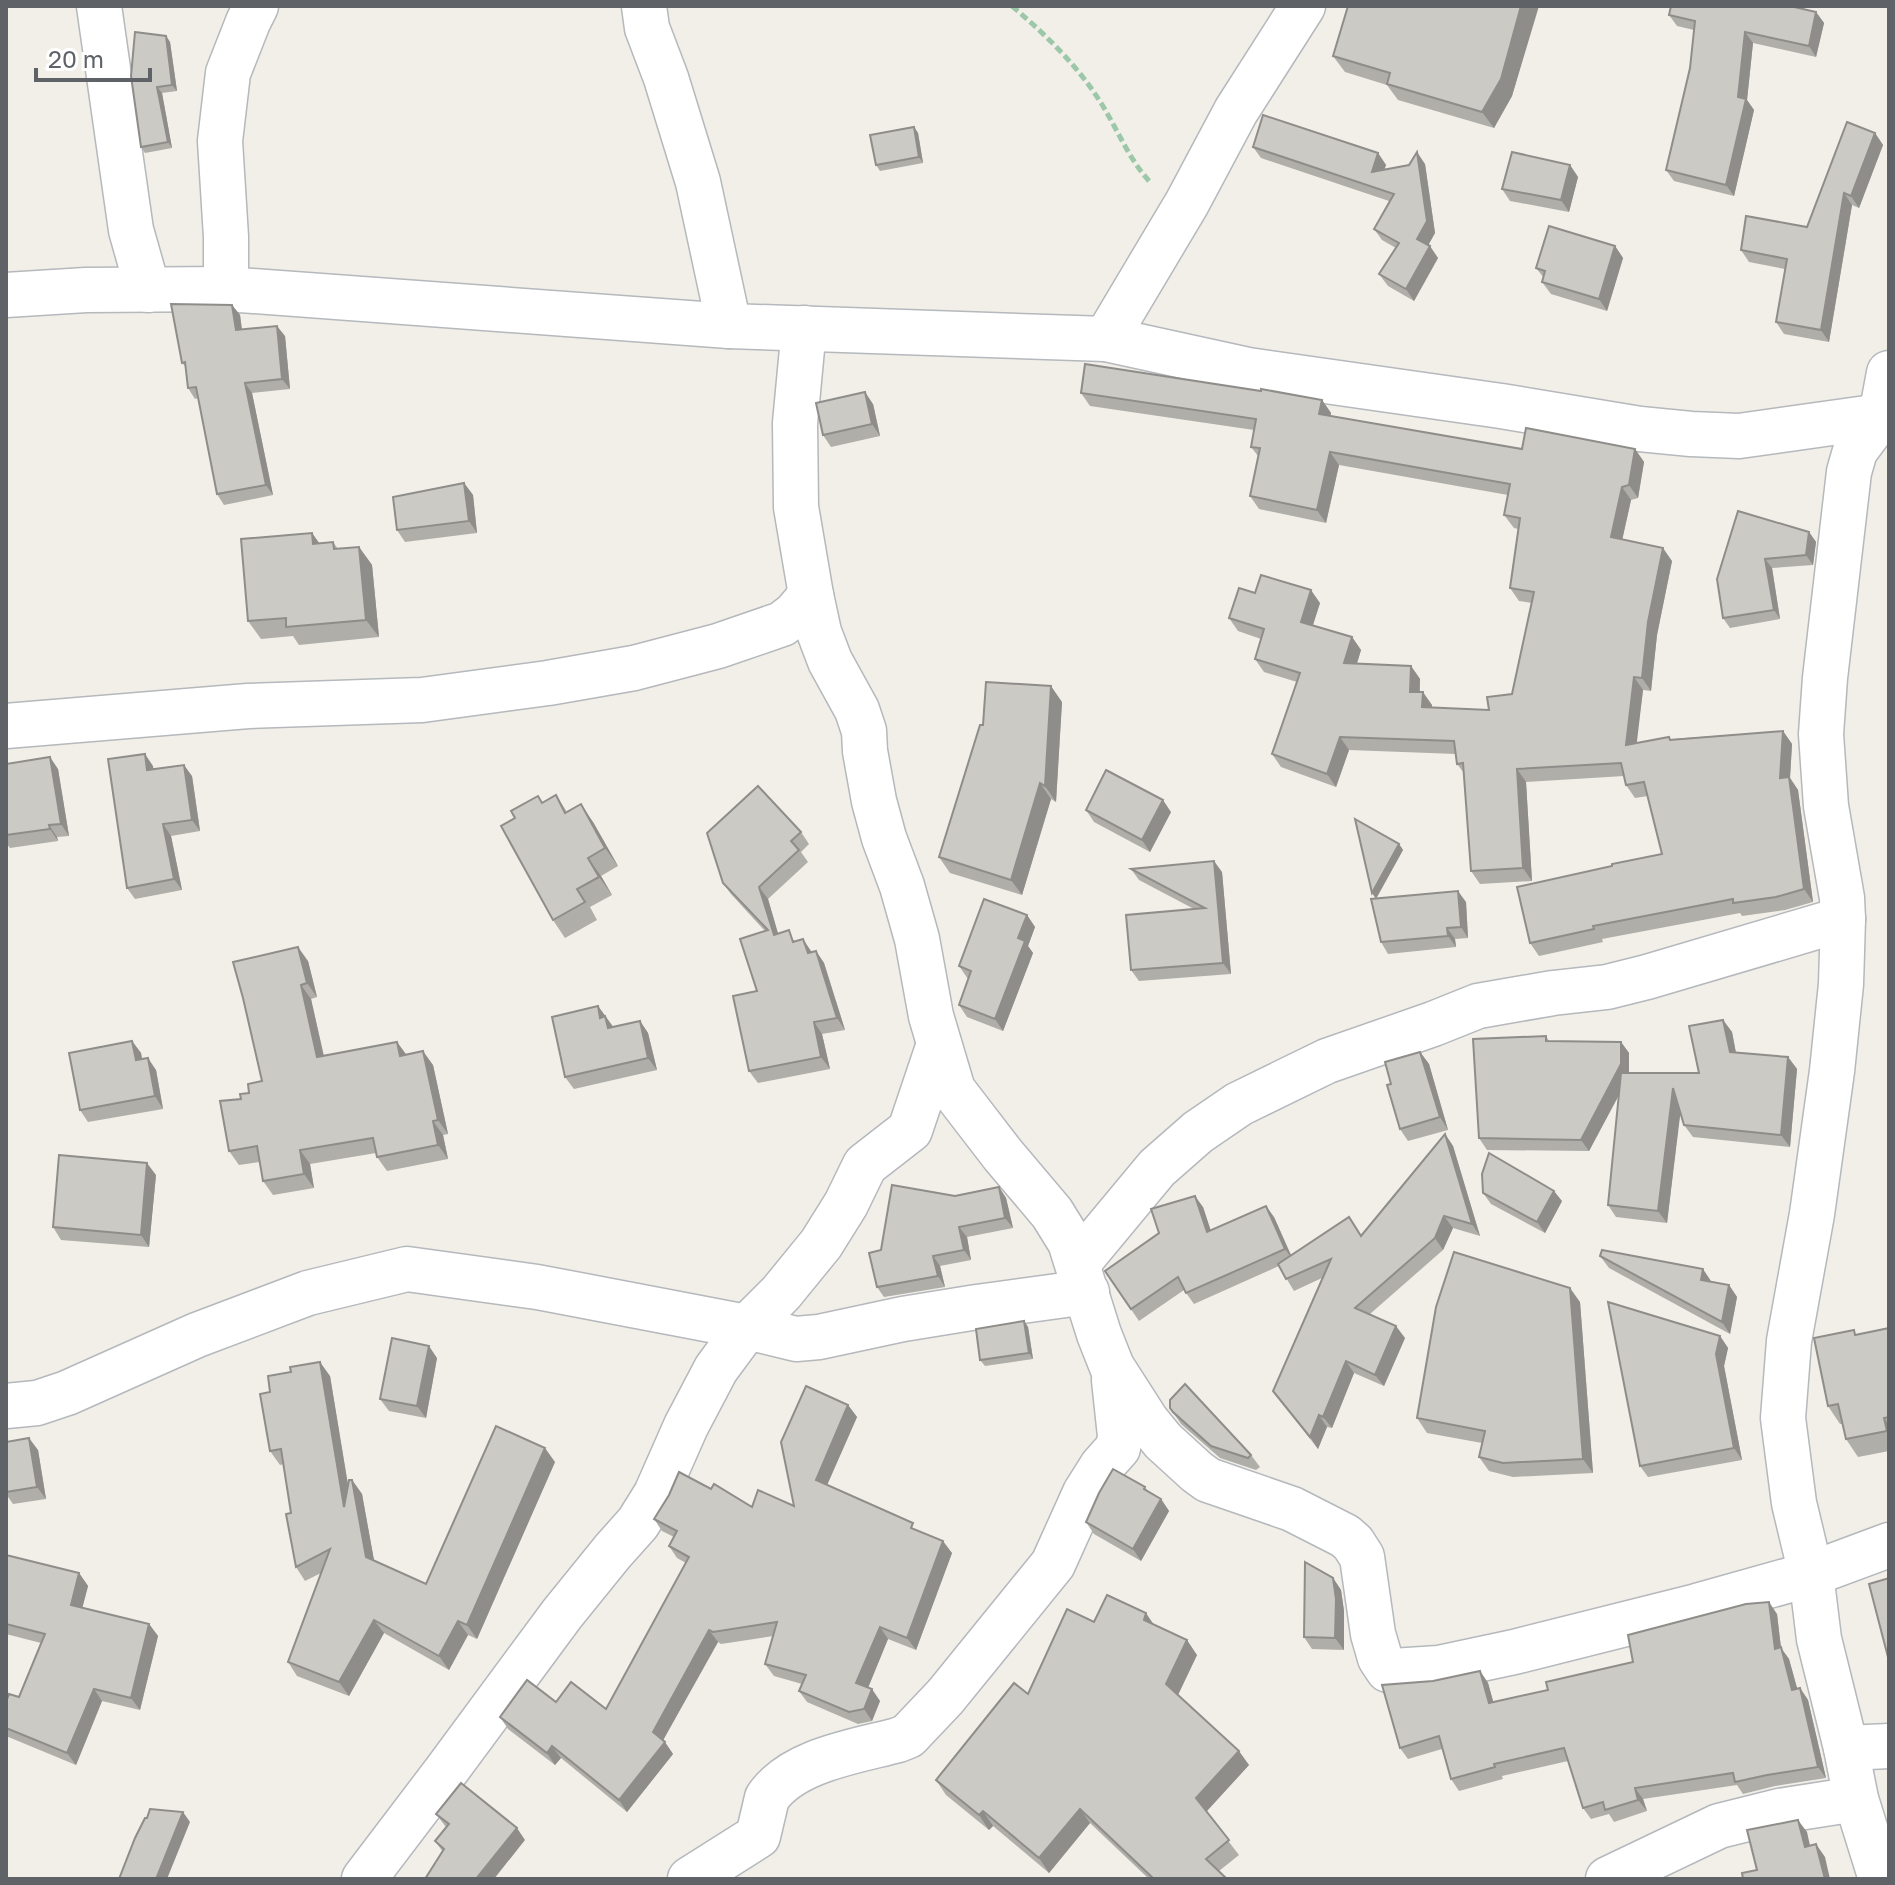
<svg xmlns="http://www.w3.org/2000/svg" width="1895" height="1885" font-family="'Golos Text',sans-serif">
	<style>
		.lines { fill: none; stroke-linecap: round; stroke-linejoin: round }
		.minor-casing { stroke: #b5b8bc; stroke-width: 47 }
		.path { stroke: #9cc7a9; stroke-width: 5; stroke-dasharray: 8 4; stroke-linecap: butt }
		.minor { stroke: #fff; stroke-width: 44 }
		.wall { fill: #afaea9 }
		.shaded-wall { fill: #8f8d8a }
		.building { fill: #cccac5; stroke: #8f8d8a; stroke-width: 2 }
	</style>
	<rect width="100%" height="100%" fill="#f1efe8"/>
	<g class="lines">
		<defs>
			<g id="minor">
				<path d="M99 6 131 230 148 290"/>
				<path d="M644 6 647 28 666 78 698 182 729 326"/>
				<path d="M226 289V237L220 141 228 73 248 22 256 6"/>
				<path d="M6 295 86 290 226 289 729 326 1106 339 1248 370 1501 406 1640 429 1691 434 1739 436 1881 416 1889 419"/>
				<path d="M804 328 795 423 796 507 811 595 819 632 830 661 857 710 864 731 865 751 874 801 884 838 902 886 917 939 931 1016 953 1090 1003 1155 1052 1213 1070 1242 1099 1334 1112 1367 1146 1420 1163 1441 1197 1472 1208 1480 1292 1509 1345 1536 1353 1543 1362 1557 1373 1634 1380 1658 1388 1670 1392 1671 1439 1668 1514 1652 1697 1606 1811 1574 1889 1545"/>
				<path d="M1106 339 1187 203 1236 111 1303 6"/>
				<path d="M6 726 248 706 422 700 548 683 634 668 718 646 782 624 795 614 811 595"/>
				<path d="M1078 1263 1157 1168 1198 1132 1239 1104 1327 1061 1433 1024 1478 1006 1553 993 1607 987 1647 977 1843 919"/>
				<path d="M6 1406 37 1403 67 1393 197 1335 308 1293 407 1269 537 1287 747 1327 796 1339 819 1337 903 1319 977 1307 1087 1292"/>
				<path d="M1846 1748 1889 1746"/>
				<path d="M364 1879 446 1771 562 1614 613 1551 638 1523 656 1494 686 1426 716 1369 747 1327 781 1293 821 1244 846 1204 865 1165 910 1130 939 1044"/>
				<path d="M690 1879 758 1836 767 1798C792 1760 857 1751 898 1740L908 1736 945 1697 1053 1564 1085 1493 1102 1466 1118 1448 1120 1436 1114 1380"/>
				<path d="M1608 1879 1719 1826 1779 1811 1856 1799"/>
				<path d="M1881 1879 1856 1799 1846 1748 1819 1639 1811 1574 1794 1503 1783 1418 1789 1341 1812 1214 1832 1071 1841 984 1843 919 1842 898 1826 806 1821 734 1825 678 1849 472 1855 451 1881 416 1889 373"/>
			</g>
		</defs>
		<!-- minor casing -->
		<use href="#minor" class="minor-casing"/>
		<!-- path -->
		<path class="path" d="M1012 6C1045 34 1078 66 1101 103 1118 130 1129 160 1151 183"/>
		<!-- minor -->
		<use href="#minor" class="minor"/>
	</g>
	<!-- wall -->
	<g class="wall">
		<path d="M1816 12 1824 23 1816 57 1753 43 1747 100 1754 110 1734 196 1674 181 1666 170 1690 68 1694 30 1677 26 1669 15Z"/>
		<path d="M1535 16 1512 96 1494 128 1398 100 1387 85 1345 72 1333 56Z"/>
		<path d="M166 36 170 42 177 91 162 93 172 148 145 153 141 147Z"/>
		<path d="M914 127 918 133 923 163 880 171 876 165Z"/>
		<path d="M1875 133 1883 145 1859 208 1852 205 1829 342 1784 334 1776 322 1785 269 1749 262 1741 250 1807 227Z"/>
		<path d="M1253 147 1378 153 1386 165 1384 169 1425 164 1435 233 1428 245 1438 258 1414 301 1388 286 1379 274 1396 248 1382 240 1374 229 1389 201 1261 158Z"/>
		<path d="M1570 165 1578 177 1569 212 1510 201 1502 189Z"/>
		<path d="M1615 246 1623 258 1607 311 1551 294 1542 282 1544 278 1536 268Z"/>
		<path d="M232 305 240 315 242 329 285 336 290 389 252 393 273 495 224 505 217 494 198 398 195 399 188 388 186 367 182 363Z"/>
		<path d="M1081 393 1322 400 1331 413 1330 416 1522 449H1635L1644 462 1638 498 1631 500 1622 540 1672 561 1657 635 1651 691 1643 690 1636 743 1669 737 1671 739 1783 731 1792 744 1790 778 1798 790 1813 902 1785 910 1742 916 1740 913 1602 939 1603 942 1539 956 1530 943 1662 854 1648 796 1635 798 1626 785 1624 776 1526 782 1532 881 1480 884 1471 871 1464 773 1457 764 1456 754 1349 750 1336 787 1281 767 1272 754 1297 682 1264 672 1255 659 1261 639 1238 631 1229 618 1255 593 1320 603 1313 625 1352 637 1361 650 1357 663 1411 666 1420 679V692L1432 705 1431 708 1489 710 1512 694 1532 603 1519 601 1510 588 1518 529 1514 528 1504 515 1508 495 1339 465 1326 523 1259 509 1250 496 1258 456 1251 447 1254 430 1090 406Z"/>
		<path d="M873 404 880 436 831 447 823 435Z"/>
		<path d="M464 483 473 495 477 533 405 542 397 530Z"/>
		<path d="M1809 532 1816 542 1813 565 1772 568 1780 619 1730 628 1723 618 1717 579Z"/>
		<path d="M312 533 319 543 333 542 338 549 359 547 372 565 379 637 299 645 293 636 261 639 248 621Z"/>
		<path d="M1062 702 1056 802 1051 799 1022 895 950 873 939 857 983 725Z"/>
		<path d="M6 764 58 769 69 836 57 837 58 841 10 848 6 843Z"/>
		<path d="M153 766V769L192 776 200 831 171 836 182 890 135 899 127 888Z"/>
		<path d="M556 795 567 812 593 822 618 866 601 876 612 895 590 907 597 920 565 938 553 920 515 818 538 796 542 803Z"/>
		<path d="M1086 810 1171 812 1150 852 1094 822Z"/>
		<path d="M801 832 809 844 801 852 808 862 768 899 778 934 796 941 812 952 816 951 824 963 845 1030 822 1034 830 1069 758 1083 749 1071 757 991 765 931 731 894 723 883Z"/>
		<path d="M1399 844 1403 850 1376 898 1466 902 1468 938 1455 939 1456 947 1388 954 1381 942 1376 898Z"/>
		<path d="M1131 869 1222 872 1231 974 1139 981 1131 970 1194 909 1139 880Z"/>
		<path d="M1027 915 1035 927 1028 946 1033 953 1003 1031 967 1017 959 1005 968 979 959 966Z"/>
		<path d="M308 961 317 997 311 999 324 1056 397 1042 406 1054 433 1065 448 1134 443 1135 448 1159 387 1171 377 1157 376 1153 310 1164 314 1188 273 1195 263 1181 260 1162 239 1165 229 1151 241 1099 262 1081Z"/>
		<path d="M598 1006 613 1027 640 1021 648 1033 657 1070 574 1089 565 1077Z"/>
		<path d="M1723 1020 1732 1032 1736 1053 1788 1057 1797 1069 1790 1147 1693 1137 1684 1125 1680 1112 1667 1223 1616 1217 1608 1205 1619 1095 1589 1151 1487 1150 1479 1138 1546 1036 1549 1041 1621 1042 1629 1053V1073H1699Z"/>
		<path d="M132 1041 141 1053 142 1059 156 1070 163 1109 88 1122 80 1110Z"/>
		<path d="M1420 1052 1429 1064 1448 1130 1408 1141 1400 1129 1391 1084Z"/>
		<path d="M1445 1134 1453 1146 1480 1236 1453 1228 1443 1250 1370 1314 1405 1338 1384 1386 1354 1373 1332 1428 1327 1427 1318 1449 1273 1391 1322 1278 1294 1291 1279 1266 1194 1304 1184 1290 1139 1321 1105 1271 1203 1207 1211 1231 1274 1217 1291 1255 1362 1235Z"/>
		<path d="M156 1175 149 1247 61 1240 53 1227Z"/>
		<path d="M999 1187 1006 1198 1013 1228 967 1237 971 1260 940 1266 945 1287 884 1297 877 1287 881 1250 955 1196Z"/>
		<path d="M1483 1193 1562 1201 1545 1233 1491 1204Z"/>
		<path d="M1600 1256 1729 1285 1737 1297 1730 1334 1609 1268Z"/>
		<path d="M1580 1302 1593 1473 1513 1477 1489 1471 1479 1457 1482 1443 1427 1433 1417 1418Z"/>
		<path d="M1024 1321 1028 1327 1033 1359 985 1366 980 1360Z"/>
		<path d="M1889 1328V1451L1858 1457 1846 1439 1843 1424H1840L1828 1406 1858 1335Z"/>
		<path d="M1720 1336 1728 1348 1724 1366 1742 1460 1648 1477 1640 1466Z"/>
		<path d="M437 1358 426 1418 389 1411 380 1399Z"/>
		<path d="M330 1376 348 1486 352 1480 362 1494 374 1561 426 1584 555 1462 477 1639 468 1635 449 1670 384 1633 349 1696 297 1676 288 1662 321 1573 305 1581 296 1567 291 1513 284 1464 280 1465 270 1451Z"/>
		<path d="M848 1405 857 1417 827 1485 919 1532 952 1553 916 1650 888 1639 868 1688 880 1701 872 1721 858 1724 807 1702 799 1691 802 1684 774 1676 765 1664 773 1636 721 1644 718 1642 663 1740 673 1754 627 1812 561 1758 555 1765 508 1729 500 1717 556 1702 606 1709 686 1563 677 1558 669 1546 674 1537 662 1531 654 1519 711 1489 752 1507 794 1506Z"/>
		<path d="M1170 1408 1251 1455 1260 1467 1256 1470 1220 1458 1181 1424Z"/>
		<path d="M6 1442 38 1450 46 1499 13 1504 6 1494Z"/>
		<path d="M1145 1487 1148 1492 1161 1499 1169 1511 1141 1561 1094 1534 1086 1522Z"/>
		<path d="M6 1555 79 1573 88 1586 82 1608 149 1624 158 1636 140 1710 102 1701 76 1765 6 1736V1702L19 1697 41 1643 6 1634Z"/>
		<path d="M1333 1578 1341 1590 1344 1611V1650L1312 1649 1304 1637Z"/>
		<path d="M1777 1614 1781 1648 1789 1659 1797 1689 1800 1688 1808 1700 1826 1778 1775 1786 1743 1794 1737 1785 1643 1799 1647 1811 1614 1822 1609 1814 1591 1819 1583 1808 1568 1761 1502 1776 1503 1779 1459 1791 1451 1779 1442 1749 1408 1759 1400 1748 1433 1681 1480 1671 1488 1683 1493 1702 1548 1690Z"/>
		<path d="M1094 1622 1154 1625 1197 1655 1178 1695 1249 1765 1206 1812 1239 1855 1219 1871 1227 1879H1149L1090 1823 1049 1873 993 1826 989 1830 946 1795 936 1780 1028 1694Z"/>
		<path d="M436 1814 525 1840 443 1852 435 1841 446 1827Z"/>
	</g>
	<!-- shaded-wall -->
	<g class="shaded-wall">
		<path d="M1521 6H1539L1512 96 1494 128 1482 112Z"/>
		<path d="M1816 12 1824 23 1816 57 1809 46Z"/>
		<path d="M1745 32 1753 43 1747 100 1754 110 1734 196 1726 185 1738 97Z"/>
		<path d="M166 36 170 42 177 91 172 85Z"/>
		<path d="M157 87 162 93 172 148 168 142Z"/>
		<path d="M914 127 918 133 923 163 919 157Z"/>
		<path d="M1875 133 1883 145 1859 208 1851 196Z"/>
		<path d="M1417 152 1425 164 1435 233 1425 251 1417 239Z"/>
		<path d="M1378 153 1386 165 1380 183 1372 172Z"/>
		<path d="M1570 165 1578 177 1569 212 1561 200Z"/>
		<path d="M1844 193 1852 205 1829 342 1821 330Z"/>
		<path d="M1430 246 1438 258 1414 301 1406 289Z"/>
		<path d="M1615 246 1623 258 1607 311 1599 299Z"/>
		<path d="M232 305 240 315 243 340 236 330Z"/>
		<path d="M277 326 285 336 290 389 282 379Z"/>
		<path d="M245 383 252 393 273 495 266 485Z"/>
		<path d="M865 392 873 404 880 436 872 424Z"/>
		<path d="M1322 400 1331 413 1328 427 1319 414Z"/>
		<path d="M1635 449 1644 462 1638 498 1629 485Z"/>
		<path d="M1330 452 1339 465 1326 523 1317 510Z"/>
		<path d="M464 483 473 495 477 533 469 521Z"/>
		<path d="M1622 487 1631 500 1620 550 1611 537Z"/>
		<path d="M1809 532 1816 542 1813 565 1806 555Z"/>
		<path d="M312 533 324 550 313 544Z"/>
		<path d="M359 547 372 565 379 637 366 620Z"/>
		<path d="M1663 548 1672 561 1657 635 1651 691 1642 678 1648 622Z"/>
		<path d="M1765 559 1772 568 1780 619 1774 610Z"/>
		<path d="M1311 590 1320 603 1310 634 1301 622Z"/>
		<path d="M1352 637 1361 650 1353 676 1344 663Z"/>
		<path d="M1411 666 1420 679 1419 705 1410 692Z"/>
		<path d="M1634 677 1643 690 1635 758 1626 745Z"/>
		<path d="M1051 686 1062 702 1056 802 1045 786Z"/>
		<path d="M1423 692 1432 705 1431 720 1422 707Z"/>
		<path d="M1783 731 1792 744 1790 778 1798 790 1813 902 1804 889 1780 778Z"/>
		<path d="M1340 737 1349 750 1336 787 1327 774Z"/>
		<path d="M145 754 153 766 155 782 147 770Z"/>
		<path d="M50 757 58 769 69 836 61 824Z"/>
		<path d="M184 765 192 776 200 831 192 820Z"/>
		<path d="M1517 769 1526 782 1532 881 1523 868Z"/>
		<path d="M1040 783 1051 799 1022 895 1011 880Z"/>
		<path d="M1163 800 1171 812 1150 852 1142 840Z"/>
		<path d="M581 804 593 822 618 866 605 848Z"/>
		<path d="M163 824 171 836 182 890 174 879Z"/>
		<path d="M49 825 57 837 58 841 50 829Z"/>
		<path d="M1399 844 1403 850 1376 899 1372 893Z"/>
		<path d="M588 858 601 876 612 895 599 877Z"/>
		<path d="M1214 861 1222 872 1231 974 1223 963Z"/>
		<path d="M759 887 768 899 782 947 774 935Z"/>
		<path d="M1458 891 1466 902 1468 938 1461 927Z"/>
		<path d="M1027 915 1035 927 1028 946 1033 953 1003 1031 995 1019 1018 938Z"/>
		<path d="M1447 928 1455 939 1456 947 1448 936Z"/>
		<path d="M803 939 811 951 816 965 808 953Z"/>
		<path d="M298 947 308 961 317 997 307 983Z"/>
		<path d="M816 951 824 963 845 1030 837 1018Z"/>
		<path d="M301 985 311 999 327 1071 317 1057Z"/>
		<path d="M598 1006 614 1028 616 1040 600 1018Z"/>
		<path d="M1723 1020 1732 1032 1738 1064 1730 1052Z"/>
		<path d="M640 1021 648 1033 657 1070 648 1058Z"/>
		<path d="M814 1022 822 1034 830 1069 821 1057Z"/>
		<path d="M132 1041 141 1053 144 1072 136 1060Z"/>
		<path d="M397 1042 407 1056H400Z"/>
		<path d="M1621 1042 1629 1053V1076L1589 1151 1581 1140Z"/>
		<path d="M423 1051 433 1065 448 1134 438 1120Z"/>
		<path d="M1420 1052 1429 1064 1448 1130 1440 1117Z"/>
		<path d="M1788 1057 1797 1069 1790 1147 1781 1135Z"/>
		<path d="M148 1058 156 1070 163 1109 155 1096Z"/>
		<path d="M1673 1088 1682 1100 1667 1223 1658 1211Z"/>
		<path d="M433 1121 443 1135 448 1159 438 1145Z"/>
		<path d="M1445 1134 1453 1146 1480 1236 1472 1224Z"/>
		<path d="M300 1150 310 1164 314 1188 304 1174Z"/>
		<path d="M147 1163 156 1175 149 1247 141 1235Z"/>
		<path d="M999 1187 1006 1198 1013 1228 1005 1218Z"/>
		<path d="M1554 1191 1562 1201 1545 1233 1537 1222Z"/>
		<path d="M1195 1196 1203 1207 1215 1244 1207 1232Z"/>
		<path d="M1266 1206 1274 1217 1293 1260 1285 1249Z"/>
		<path d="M1444 1216 1453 1228 1443 1250 1435 1238Z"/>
		<path d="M959 1227 967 1237 971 1260 964 1250Z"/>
		<path d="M933 1256 940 1266 945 1287 938 1276Z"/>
		<path d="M1703 1269 1711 1281 1701 1280Z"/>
		<path d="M1729 1285 1737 1297 1730 1334 1722 1322Z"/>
		<path d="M1570 1288 1580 1302 1593 1473 1583 1459Z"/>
		<path d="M1024 1321 1028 1327 1033 1359 1029 1353Z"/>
		<path d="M1396 1326 1405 1338 1384 1386 1375 1375Z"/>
		<path d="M1720 1336 1728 1348 1724 1366 1742 1460 1734 1448 1716 1354Z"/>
		<path d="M429 1346 437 1358 426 1418 417 1406Z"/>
		<path d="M1346 1361 1354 1373 1332 1428 1323 1417Z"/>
		<path d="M320 1362 330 1376 354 1521 344 1507Z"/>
		<path d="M848 1405 857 1417 824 1492 816 1480Z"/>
		<path d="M1319 1415 1327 1427 1318 1449 1310 1437Z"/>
		<path d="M1884 1418 1889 1425V1434L1887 1431Z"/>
		<path d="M29 1438 38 1450 46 1499 37 1487Z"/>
		<path d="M545 1448 555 1462 477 1639 467 1625Z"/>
		<path d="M352 1480 362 1494 376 1571 366 1557Z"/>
		<path d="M1161 1499 1169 1511 1141 1561 1133 1549Z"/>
		<path d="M943 1541 952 1553 916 1650 907 1638Z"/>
		<path d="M79 1573 88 1586 80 1617 71 1605Z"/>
		<path d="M1333 1578 1341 1590 1344 1611V1650L1335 1638Z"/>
		<path d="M1769 1602 1777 1614 1781 1648 1789 1659 1801 1702 1792 1690 1775 1649Z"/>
		<path d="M1146 1613 1156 1628 1144 1620Z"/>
		<path d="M374 1620 384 1633 349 1696 339 1682Z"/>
		<path d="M458 1621 468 1635 449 1670 439 1656Z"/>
		<path d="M149 1624 158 1636 140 1710 131 1698Z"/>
		<path d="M880 1627 888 1639 865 1695 856 1683Z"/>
		<path d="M709 1630 718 1642 661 1744 653 1732Z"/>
		<path d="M1187 1640 1197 1655 1176 1699 1166 1684Z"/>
		<path d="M1480 1671 1488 1683 1497 1715 1489 1703Z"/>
		<path d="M1800 1688 1808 1700 1826 1778 1818 1767Z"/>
		<path d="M94 1689 102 1701 76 1765 67 1753Z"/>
		<path d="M872 1689 880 1701 872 1721 864 1709Z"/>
		<path d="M665 1742 673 1754 627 1812 619 1800Z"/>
		<path d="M552 1746 561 1758 555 1765 547 1753Z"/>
		<path d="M1239 1751 1249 1765 1206 1812 1196 1798Z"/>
		<path d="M1635 1788 1643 1799 1647 1811 1638 1800Z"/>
		<path d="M1080 1809 1090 1823 1049 1873 1039 1858Z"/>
		<path d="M983 1811 993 1826 989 1830 979 1815Z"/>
		<path d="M183 1812 190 1822 167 1879H156Z"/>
		<path d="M1798 1820 1807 1832 1813 1859 1805 1847Z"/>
		<path d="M517 1828 525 1840 494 1879H476Z"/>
		<path d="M1816 1844 1825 1857 1830 1879H1825Z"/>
	</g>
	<!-- building -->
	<g class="building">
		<path d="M1348 6H1521L1501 79 1482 112 1387 84 1390 73 1333 56Z"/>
		<path d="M1671 6H1790L1816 12 1809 46 1745 32 1738 97 1746 99 1726 185 1666 170 1690 68 1695 21 1669 15Z"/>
		<path d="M135 32 166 36 172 85 157 87 168 142 141 147 131 76Z"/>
		<path d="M1263 115 1378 153 1372 172 1409 165 1417 152 1427 221 1417 239 1430 246 1406 289 1379 274 1399 243 1374 229 1394 194 1253 147Z"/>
		<path d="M1847 122 1875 133 1851 196 1844 193 1821 330 1776 322 1787 259 1741 250 1746 216 1807 227Z"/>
		<path d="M914 127 919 157 876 165 870 135Z"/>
		<path d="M1512 152 1570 165 1561 200 1502 189Z"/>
		<path d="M1549 226 1615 246 1599 299 1542 282 1545 271 1536 268Z"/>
		<path d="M171 304 232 305 236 330 277 326 282 379 245 383 266 485 217 494 196 387 188 388 185 362 182 363Z"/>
		<path d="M1085 364 1261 391V389L1322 400 1319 414 1522 449 1526 428 1635 449 1629 485 1622 487 1611 537 1663 548 1648 622 1642 678 1634 677 1626 745 1669 737 1670 740 1783 731 1780 778 1789 777 1804 889 1776 897 1733 903V899L1593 926 1594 929 1530 943 1517 887 1612 866V864L1662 854 1644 782 1626 785 1621 763 1517 769 1523 868 1471 871 1463 763 1457 764 1454 741 1340 737 1327 774 1272 754 1300 673 1255 659 1264 629 1229 618 1239 588 1255 593 1261 575 1311 590 1301 622 1352 637 1344 663 1411 666 1410 692H1423L1422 707 1489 710 1487 697 1512 694 1534 592 1510 588 1520 518 1504 515 1510 484 1330 452 1317 510 1250 496 1260 448 1251 447 1256 419 1081 393Z"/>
		<path d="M865 392 872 424 823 435 816 403Z"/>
		<path d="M464 483 469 521 397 530 393 497Z"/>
		<path d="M1738 511 1809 532 1806 555 1765 559 1774 610 1723 618 1717 579Z"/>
		<path d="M312 533 313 544 333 542 334 549 359 547 366 620 286 627V618L248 621 241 539Z"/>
		<path d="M986 682 1051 686 1045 786 1040 783 1011 880 939 857 980 725H983Z"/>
		<path d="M145 754 147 770 184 765 192 820 163 824 174 879 127 888 108 759Z"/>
		<path d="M50 757 61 824 49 825 50 829 6 835V764Z"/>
		<path d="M1106 770 1163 800 1142 840 1086 810Z"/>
		<path d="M758 786 801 832 791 841 799 850 759 887 774 935 789 930 793 942 803 939 808 953 816 951 837 1018 814 1022 821 1057 749 1071 733 996 757 991 740 939 768 930 723 883 707 833Z"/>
		<path d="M556 795 565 813 581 804 605 848 588 858 599 877 577 889 585 902 553 920 501 826 515 818 511 811 538 796 542 803Z"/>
		<path d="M1355 819 1399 844 1372 893Z"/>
		<path d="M1214 861 1223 963 1131 970 1126 915 1205 908 1131 869Z"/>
		<path d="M1458 891 1461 927 1447 928 1448 936 1381 942 1371 899Z"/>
		<path d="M984 899 1027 915 1018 938 1025 941 995 1019 959 1005 971 971 959 966Z"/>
		<path d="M298 947 307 983 301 985 317 1057 397 1042 400 1056 423 1051 438 1120 433 1121 438 1145 377 1157 373 1138 300 1150 304 1174 263 1181 257 1146 229 1151 220 1101 241 1099 240 1094 249 1093 248 1084 262 1081 243 998 233 962Z"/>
		<path d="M598 1006 600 1018 605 1016 608 1028 640 1021 648 1058 565 1077 552 1017Z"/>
		<path d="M1723 1020 1730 1052 1788 1057 1781 1135 1684 1125 1673 1088 1658 1211 1608 1205 1621 1073H1699L1689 1026Z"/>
		<path d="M1546 1036V1041L1621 1042V1064L1581 1140 1479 1138 1473 1039Z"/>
		<path d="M132 1041 136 1060 148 1058 155 1096 80 1110 69 1053Z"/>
		<path d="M1420 1052 1440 1117 1400 1129 1387 1085 1391 1084 1385 1062Z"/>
		<path d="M1445 1134 1472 1224 1444 1216 1435 1238 1355 1308 1396 1326 1375 1375 1346 1361 1323 1417 1319 1415 1310 1437 1273 1391 1331 1259 1286 1279 1278 1264 1349 1217 1361 1236Z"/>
		<path d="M1489 1153 1554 1191 1537 1222 1483 1193 1482 1174Z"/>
		<path d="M59 1155 147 1163 141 1235 53 1227Z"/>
		<path d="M892 1185 955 1196 999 1187 1005 1218 959 1227 964 1250 933 1256 938 1276 877 1287 869 1253 881 1250Z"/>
		<path d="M1195 1196 1207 1232 1266 1206 1285 1249 1186 1293 1178 1277 1131 1309 1105 1271 1159 1233 1151 1209Z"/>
		<path d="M1602 1250 1703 1269 1701 1280 1729 1285 1722 1322 1600 1256Z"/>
		<path d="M1454 1252 1570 1288 1583 1459 1503 1463 1479 1457 1485 1431 1417 1418 1436 1307Z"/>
		<path d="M1608 1302 1720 1336 1716 1354 1734 1448 1640 1466Z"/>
		<path d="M1024 1321 1029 1353 980 1360 976 1329Z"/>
		<path d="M1889 1328V1417L1884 1418 1887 1431 1846 1439 1838 1404 1828 1406 1814 1338 1854 1330 1855 1335Z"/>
		<path d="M392 1338 429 1346 417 1406 380 1399Z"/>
		<path d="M320 1362 344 1507 349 1480H352L366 1557 426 1584 496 1426 545 1448 467 1625 458 1621 439 1656 374 1620 339 1682 288 1662 330 1549 296 1567 286 1514 291 1513 281 1449 270 1451 260 1394 270 1392 268 1376 291 1372 290 1367Z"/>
		<path d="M1185 1384 1251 1455 1248 1458 1211 1446 1173 1412 1170 1408V1400Z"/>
		<path d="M806 1386 848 1405 816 1480 913 1523 911 1528 943 1541 907 1638 880 1627 856 1683 872 1689 864 1709 849 1712 799 1691 806 1675 765 1664 777 1622 713 1632 709 1630 653 1732 665 1742 619 1800 552 1746 547 1753 500 1717 527 1680 556 1702 571 1682 606 1709 689 1557 669 1546 677 1531 654 1519 669 1495 679 1472 711 1489 714 1484 752 1507 758 1490 794 1506 781 1442Z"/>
		<path d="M29 1438 37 1487 6 1492V1442Z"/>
		<path d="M1113 1469 1145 1487 1144 1489 1161 1499 1133 1549 1086 1522 1099 1493Z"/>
		<path d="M6 1555 79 1573 71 1605 149 1624 131 1698 94 1689 67 1753 6 1728V1702L9 1694 19 1697 45 1634 6 1624Z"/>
		<path d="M1305 1562 1333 1578 1336 1599 1335 1638 1304 1637Z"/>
		<path d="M1889 1578V1661L1869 1584Z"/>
		<path d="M1107 1595 1146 1613 1144 1620 1187 1640 1166 1684 1239 1751 1196 1798 1229 1840 1206 1859 1227 1879H1154L1080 1809 1039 1858 983 1811 979 1815 936 1780 1014 1683 1028 1694 1067 1609 1094 1622Z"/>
		<path d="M1769 1602 1775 1649 1781 1647 1792 1690 1800 1688 1818 1767 1767 1775 1735 1782 1733 1773 1635 1788 1638 1800 1605 1810 1603 1802 1583 1808 1564 1748 1494 1764 1495 1767 1451 1779 1439 1736 1400 1748 1382 1685 1433 1681 1480 1671 1489 1703 1548 1690 1546 1682 1633 1662 1628 1635 1746 1604Z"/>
		<path d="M461 1783 517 1828 476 1879H425L444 1849 435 1841 449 1824 436 1814Z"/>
		<path d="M150 1809 183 1812 156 1879H119L135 1838 145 1818H147Z"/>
		<path d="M1798 1820 1805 1847 1816 1844 1825 1879H1743L1742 1873 1757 1870 1747 1830Z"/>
	</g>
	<!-- border -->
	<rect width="1895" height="1885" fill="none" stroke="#5f6368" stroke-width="16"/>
	<!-- scale -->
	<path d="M36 68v12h114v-12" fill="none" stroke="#5f6368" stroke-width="4"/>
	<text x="48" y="68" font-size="24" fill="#5f6368" stroke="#ffffff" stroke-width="6" paint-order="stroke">20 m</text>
</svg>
